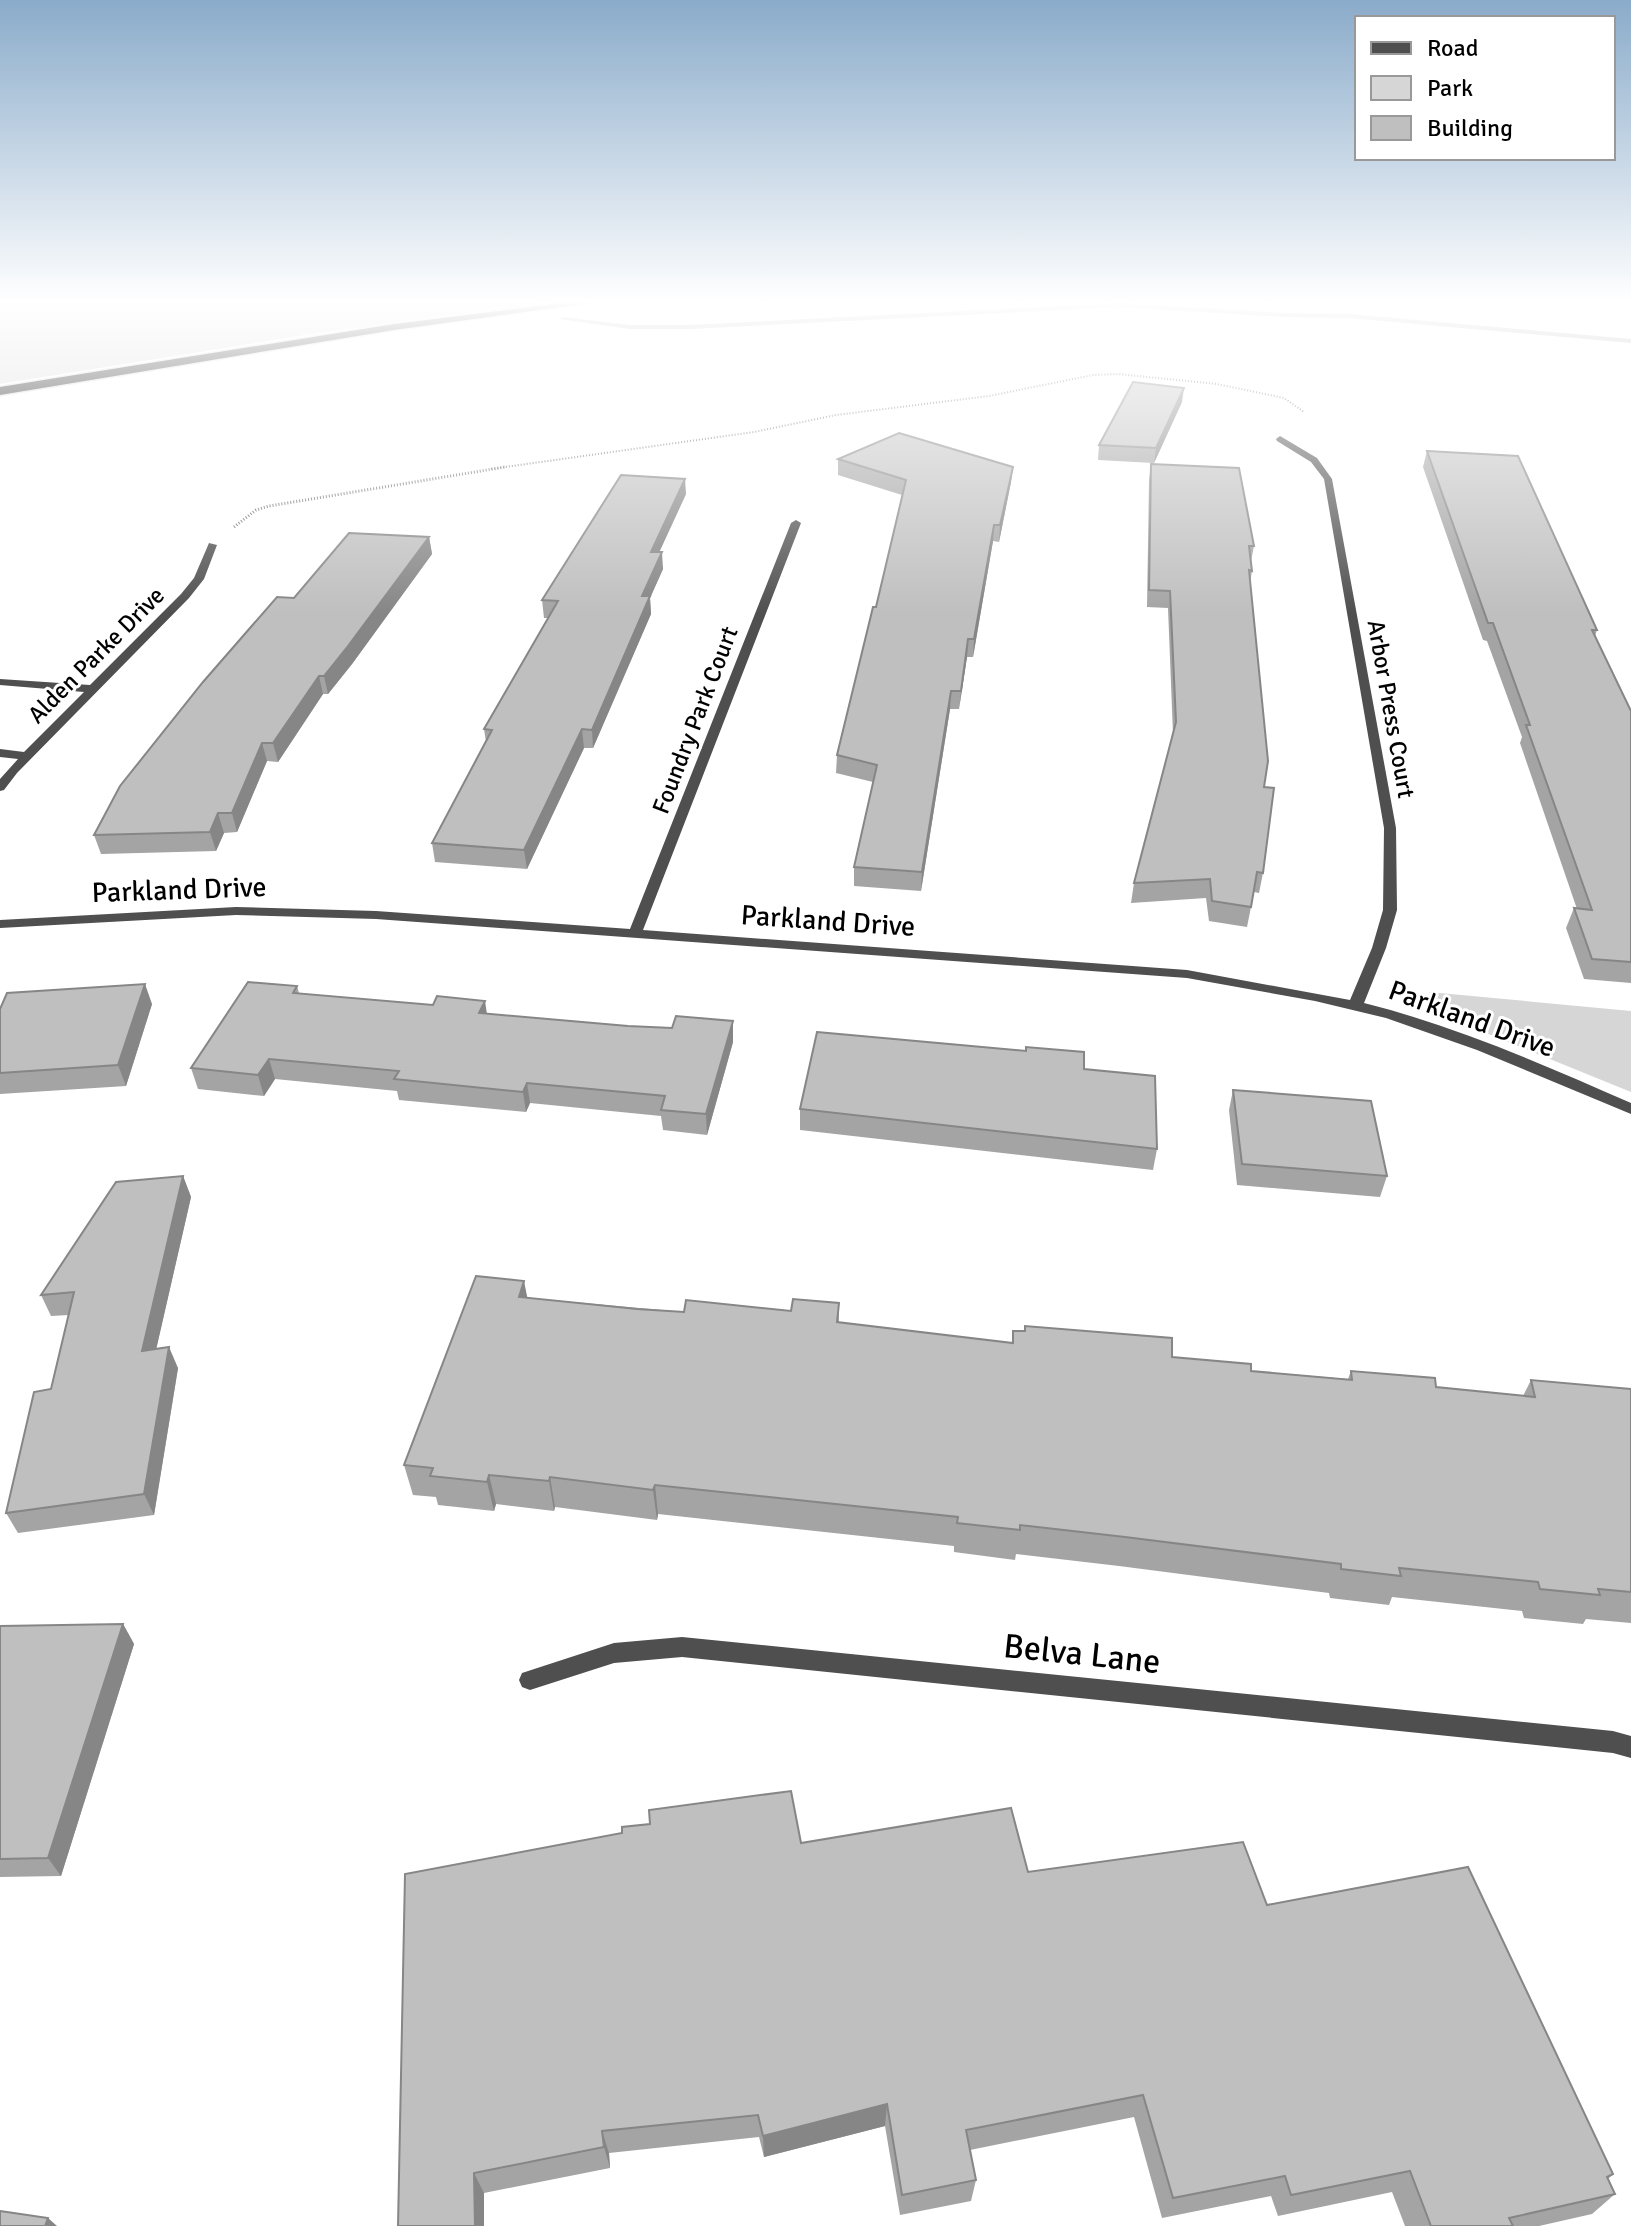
<svg xmlns="http://www.w3.org/2000/svg" width="1631" height="2226" font-family="Signika,sans-serif">
	<style>
		.green { fill: #d6d6d6 }
		.lines { fill: none; stroke-linecap: round; stroke-linejoin: round }
		.stream { fill: #9d9d9d; fill-rule: evenodd }
		.motorway-casing { stroke: #dbdbdb; stroke-width: 3 }
		.path-far1 { stroke: #717171; stroke-width: 2; stroke-dasharray: 1 2; stroke-linecap: butt }
		.path { stroke: #717171; stroke-width: 3; stroke-dasharray: 1 2; stroke-linecap: butt }
		.minor { fill: #4f4f4f; fill-rule: evenodd }
		.motorway { fill: #000; fill-rule: evenodd }
		.wall { fill: #a4a4a4 }
		.shaded-wall { fill: #868686 }
		.building { fill: #bfbfbf; stroke: #868686; stroke-width: 2 }
		.labels { text-anchor: middle; dominant-baseline: central; stroke-width: 6; stroke-linejoin: round; paint-order: stroke }
		.far-street-label { font-size: 24px; fill: #000; stroke: #fff }
		.street-label { font-size: 28px; fill: #000; stroke: #fff }
		.near-street-label { font-size: 34px; fill: #000; stroke: #fff }
	</style>
	<rect width="100%" height="100%" fill="#fff"/>
	<!-- green -->
	<g class="green">
		<path d="M0 303H545L330 331 0 384Z"/>
		<path d="M1429 992 1631 1011V1092L1466 1025 1443 1011Z"/>
	</g>
	<g class="lines">
		<!-- stream -->
		<path class="stream" d="M1120 303 1285 313 1349 314 1631 339V343L1349 318 1285 317 1120 307 690 329H630L559 319 563 317 630 325H690Z"/>
		<defs>
			<path id="motorway" d="M561 303H589L394 330 0 395V387L394 324Z"/>
		</defs>
		<!-- motorway casing -->
		<use href="#motorway" class="motorway-casing"/>
		<!-- path-far1 -->
		<path class="path-far1" d="M491 469 754 432 836 415 989 396 1093 375 1118 374 1217 384 1284 398 1304 412"/>
		<!-- path -->
		<path class="path" d="M234 527 256 510 269 506 505 467"/>
		<!-- minor -->
		<g class="minor">
			<path d="M1280 436 1317 458 1332 479 1396 828 1397 910 1386 948 1364 1003C1456 1026 1544 1065 1631 1103V1114L1477 1050 1386 1018 1315 1001 1187 978 376 919 236 915 0 928V920L236 907 376 911 630 929 791 523 796 520 801 523 643 930 1187 970 1350 1000 1372 948 1383 910 1384 828 1324 479 1311 462 1277 441 1276 439Z"/>
			<path d="M209 543 217 545 204 579 189 598 17 773 4 790 0 791V779L18 759 0 757V749L24 752 84 692 0 685V679L90 685 181 594 194 578Z"/>
			<path d="M682 1637 1613 1731 1631 1736V1758L1613 1753 682 1657 614 1663 530 1690 522 1687 519 1680 522 1673 614 1643Z"/>
		</g>
		<!-- motorway -->
		<use href="#motorway" class="motorway"/>
	</g>
	<!-- wall -->
	<g class="wall">
		<path d="M1182 402 1154 463 1098 460 1099 445Z"/>
		<path d="M1427 451 1597 630 1595 636 1631 710V983L1584 979 1566 928 1574 908 1577 909 1520 743 1522 737 1487 641 1483 640 1423 467Z"/>
		<path d="M838 459 1013 467 1011 482 999 542 993 541 973 657H967L959 709H950L921 891 854 886V867L873 782 836 773 837 755 876 607 902 495 838 475Z"/>
		<path d="M1151 464 1254 546 1251 561 1252 571 1250 583 1264 787 1263 873 1259 893 1254 892 1247 927 1209 921 1206 898 1131 903 1134 883 1173 734 1168 608 1147 607 1149 480Z"/>
		<path d="M686 494 659 552 663 569 650 598 651 614 593 748H584L527 869 435 862 432 843 486 742 484 729 549 618H544L542 600Z"/>
		<path d="M429 537 432 554 352 664 328 694H323L278 762 267 761 237 832 224 833 216 851 101 854 94 835 294 598Z"/>
		<path d="M297 986 299 993 733 1042 707 1135 663 1130 661 1116 530 1103 526 1112 399 1100 397 1091 275 1079 264 1096 198 1089 191 1068Z"/>
		<path d="M152 1004 126 1086 0 1094V1009Z"/>
		<path d="M1084 1069 1157 1149 1153 1170 800 1130V1109Z"/>
		<path d="M1233 1090 1387 1176 1380 1197 1237 1185 1229 1110Z"/>
		<path d="M183 1176 191 1197 156 1349 178 1368 154 1515 18 1533 6 1513 51 1389 69 1315 51 1316 41 1295Z"/>
		<path d="M528 1298 684 1312 791 1311 839 1303V1322L1012 1343 1013 1331 1251 1371 1348 1379 1351 1371 1436 1387 1523 1396 1531 1380 1631 1389V1623L1586 1619 1583 1624 1524 1618 1522 1611 1392 1597 1389 1605 1330 1598 1329 1593 1119 1566 1016 1554 1015 1560 954 1552V1546L658 1514 657 1520 555 1507 554 1511 496 1504 494 1511 438 1505 436 1497 413 1495 404 1465Z"/>
		<path d="M123 1624 134 1644 61 1876 0 1877V1626Z"/>
		<path d="M801 1843 1028 1872 1267 1905 1613 2174 1608 2179 1615 2194 1592 2214 1539 2226H1405L1392 2192 1278 2216 1271 2196 1162 2218 1134 2117 970 2150 976 2180 971 2201 900 2215 885 2126 764 2157 759 2137 609 2153 610 2168 484 2193 398 2226Z"/>
	</g>
	<!-- shaded-wall -->
	<g class="shaded-wall">
		<path d="M1184 388 1182 402 1154 463 1156 448Z"/>
		<path d="M1013 467 1011 482 999 542 1000 525Z"/>
		<path d="M685 479 686 494 652 568 651 552Z"/>
		<path d="M994 525 993 541 973 657 974 639Z"/>
		<path d="M429 537 432 554 352 664 328 694 324 676Z"/>
		<path d="M662 552 663 569 650 598 651 614 593 748 592 730 642 596Z"/>
		<path d="M968 639 967 657 959 709 961 691Z"/>
		<path d="M319 676 323 694 278 762 273 743Z"/>
		<path d="M951 691 950 709 921 891 922 872Z"/>
		<path d="M582 729 584 748 527 869 524 850Z"/>
		<path d="M262 743 267 761 237 832 232 813Z"/>
		<path d="M218 813 224 833 216 851 210 832Z"/>
		<path d="M145 984 152 1004 126 1086 118 1065Z"/>
		<path d="M485 1001 488 1021 479 1013Z"/>
		<path d="M733 1021V1042L707 1135 706 1114Z"/>
		<path d="M269 1059 275 1079 264 1096 258 1075Z"/>
		<path d="M527 1083 530 1103 526 1112 523 1092Z"/>
		<path d="M183 1176 191 1197 151 1372 142 1351Z"/>
		<path d="M524 1281 530 1311 519 1297Z"/>
		<path d="M169 1347 178 1368 154 1515 144 1494Z"/>
		<path d="M489 1475 496 1504 494 1511 487 1482Z"/>
		<path d="M550 1477 555 1507 554 1511 549 1481Z"/>
		<path d="M655 1485 658 1514 657 1520 653 1490Z"/>
		<path d="M123 1624 134 1644 61 1876 48 1858Z"/>
		<path d="M887 2104 885 2126 764 2157 763 2136Z"/>
		<path d="M602 2131 609 2153 610 2168 604 2147Z"/>
		<path d="M474 2173 484 2193V2226H475Z"/>
		<path d="M48 2218 57 2226H45Z"/>
	</g>
	<!-- building -->
	<g class="building">
		<path d="M1133 382 1184 388 1156 448 1099 445Z"/>
		<path d="M899 433 1013 467 1000 525H994L974 639H968L961 691H951L922 872 854 867 877 765 837 755 873 607H876L906 480 838 459Z"/>
		<path d="M1427 451 1518 456 1597 630H1592L1631 711V962L1592 959 1574 908 1592 910 1526 725H1530L1493 623H1488Z"/>
		<path d="M1151 464 1239 468 1254 546H1249L1252 571 1249 570 1268 761 1264 787 1274 788 1263 873 1257 872 1251 907 1212 901 1210 879 1134 883 1176 722 1170 591 1149 590Z"/>
		<path d="M621 475 685 479 651 552H662L642 596H650L592 730 582 729 524 850 432 843 492 730 484 729 558 601 542 600Z"/>
		<path d="M349 533 429 537 348 646 324 676H319L273 743H262L232 813H218L210 832 94 835 120 786 203 682 277 597 294 598Z"/>
		<path d="M248 982 297 986 293 993 433 1005 437 996 485 1001 479 1013 628 1026 672 1028 676 1016 733 1021 706 1114 661 1110 665 1096 527 1083 523 1092 394 1079 399 1071 269 1059 258 1075 191 1068Z"/>
		<path d="M145 984 118 1065 0 1073V1009L7 993Z"/>
		<path d="M817 1032 1026 1051V1047L1084 1052V1069L1155 1076 1157 1149 800 1109Z"/>
		<path d="M1233 1090 1371 1101 1387 1176 1242 1164Z"/>
		<path d="M183 1176 142 1351 169 1347 144 1494 6 1513 34 1392 51 1389 74 1292 41 1295 116 1182Z"/>
		<path d="M476 1276 524 1281 519 1297 637 1309 684 1312 686 1300 791 1311 793 1299 839 1303 837 1322 1013 1343V1331H1025V1326L1172 1338V1357L1251 1364V1371L1352 1380 1351 1371 1435 1378 1436 1387 1535 1397 1531 1380 1631 1389V1592L1598 1589 1600 1595 1540 1589 1538 1582 1399 1568 1401 1576 1341 1569V1564L1125 1537 1020 1525V1530L957 1523 958 1517 655 1485 653 1490 550 1477 549 1481 489 1475 487 1482 430 1476 433 1468 404 1465Z"/>
		<path d="M123 1624 48 1858 0 1859V1626Z"/>
		<path d="M791 1791 801 1843 1011 1808 1028 1872 1243 1842 1267 1905 1468 1867 1613 2174 1607 2177 1615 2194 1509 2218 1513 2226H1431L1410 2171 1291 2195 1285 2176 1173 2198 1143 2095 966 2130 976 2180 902 2195 887 2104 763 2136 758 2115 602 2131 604 2147 474 2173 475 2226H398L405 1874 622 1833V1827L650 1824 649 1810Z"/>
		<path d="M0 2211 48 2218 45 2226H0Z"/>
	</g>
	<!-- sky -->
	<linearGradient id="sky" x2="0" y2="1"><stop stop-color="#8aabca"/><stop offset="0.49" stop-color="#fff"/><stop offset="1" stop-color="#fff" stop-opacity="0"/></linearGradient>
	<rect width="1631" height="614" fill="url(#sky)"/>
	<g class="labels">
		<!-- far-street labels -->
		<g class="far-street-label">
			<text transform="translate(96 655) rotate(-45)">Alden Parke Drive</text>
			<text transform="translate(1391 709) rotate(80)">Arbor Press Court</text>
			<text transform="translate(695 720) rotate(-69)">Foundry Park Court</text>
		</g>
		<!-- street labels -->
		<g class="street-label">
			<text transform="translate(179 890) rotate(-2)">Parkland Drive</text>
			<text transform="translate(828 921) rotate(4)">Parkland Drive</text>
			<text transform="translate(1472 1019) rotate(20)">Parkland Drive</text>
		</g>
		<!-- near-street labels -->
		<g class="near-street-label">
			<text transform="translate(1082 1654) rotate(6)">Belva Lane</text>
		</g>
	</g>
	<!-- legend -->
	<rect x="1355" y="16" width="260" height="144" fill="#ffffff" stroke="#999999" stroke-width="2"/>
	<rect x="1371" y="42" width="40" height="12" fill="#4f4f4f" stroke="#999999" stroke-width="2"/>
	<text x="1427" y="56" font-size="24" fill="#000000">Road</text>
	<rect x="1371" y="76" width="40" height="24" fill="#d6d6d6" stroke="#999999" stroke-width="2"/>
	<text x="1427" y="96" font-size="24" fill="#000000">Park</text>
	<rect x="1371" y="116" width="40" height="24" fill="#bfbfbf" stroke="#999999" stroke-width="2"/>
	<text x="1427" y="136" font-size="24" fill="#000000">Building</text>
</svg>
